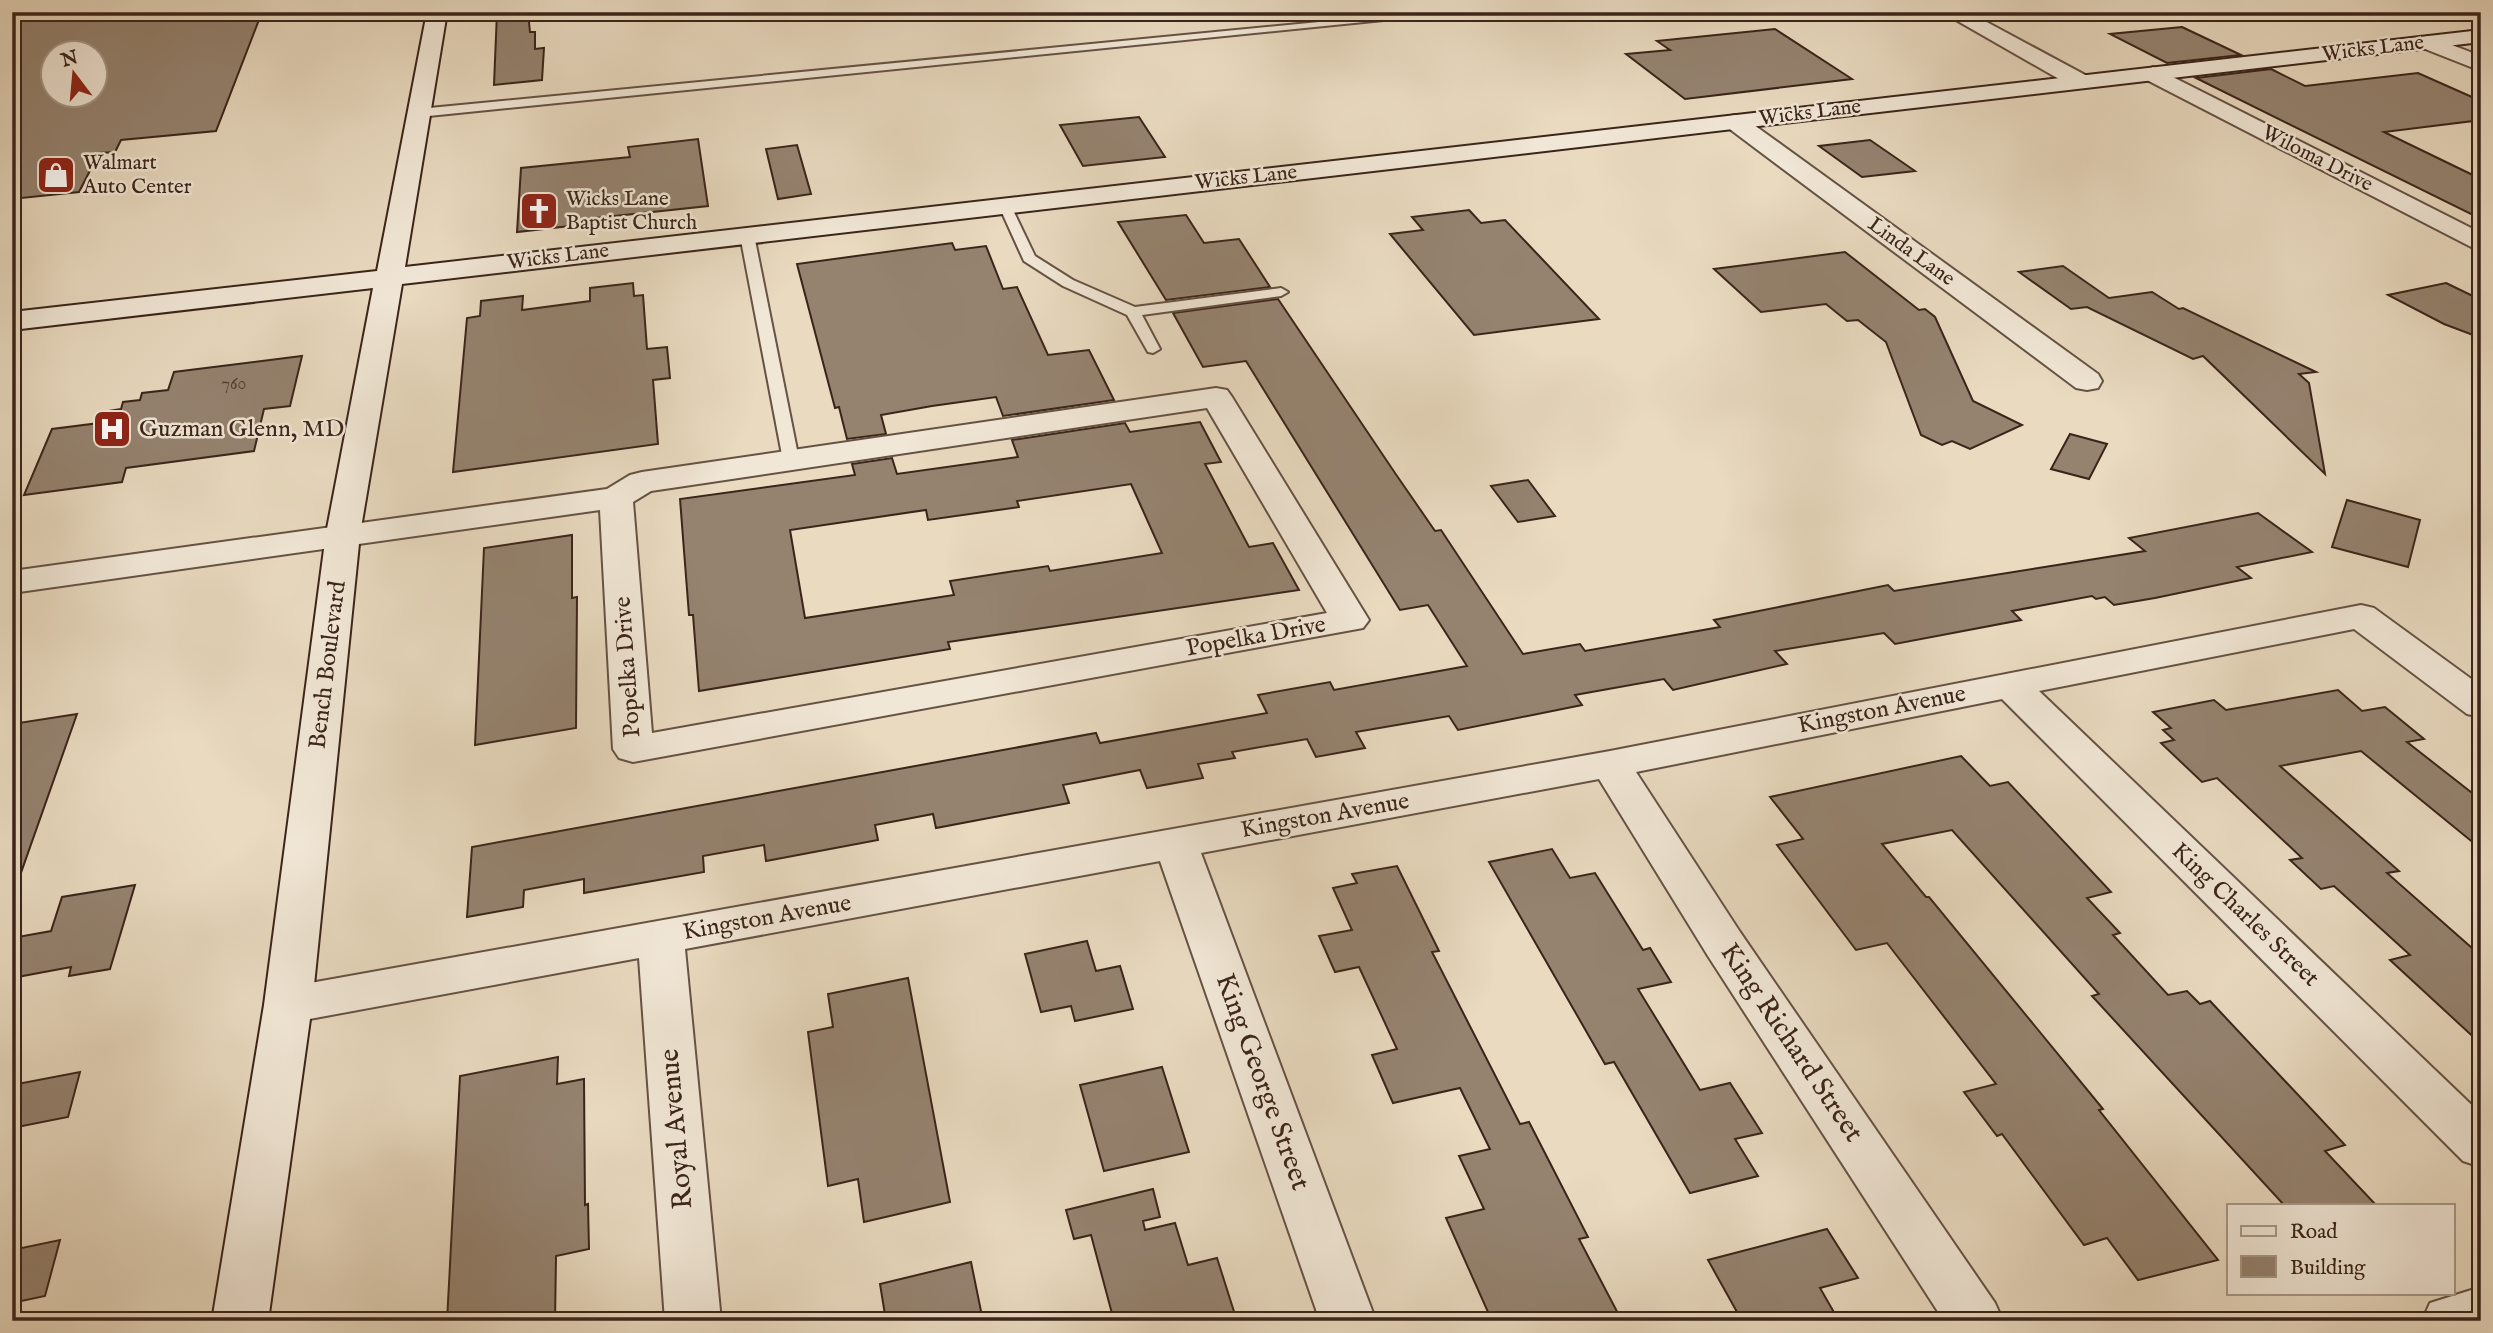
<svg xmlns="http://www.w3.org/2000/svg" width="2493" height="1333" font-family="'IM FELL English',serif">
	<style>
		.building { fill: #958370; stroke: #3b241a; stroke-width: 2; fill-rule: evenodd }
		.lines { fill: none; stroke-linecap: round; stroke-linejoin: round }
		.lane-casing { stroke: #665244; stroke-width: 4 }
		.street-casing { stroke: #665244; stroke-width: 4 }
		.secondary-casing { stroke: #3b241a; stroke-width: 4 }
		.lane { fill: #f1e7d6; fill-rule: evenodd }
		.street { fill: #f1e7d6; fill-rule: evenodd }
		.secondary { fill: #f1e7d6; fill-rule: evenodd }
		.labels { text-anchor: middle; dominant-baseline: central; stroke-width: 5; stroke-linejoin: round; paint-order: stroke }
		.far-number-label { font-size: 18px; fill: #523c30 }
		.far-street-label { font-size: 21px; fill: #3b241a; stroke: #f1e7d6 }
		.far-poi-label { font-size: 21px; fill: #3b241a; stroke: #f1e7d6; text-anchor: start }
		.poi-label { font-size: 24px; fill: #3b241a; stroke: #f1e7d6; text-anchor: start }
		.street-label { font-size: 24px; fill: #3b241a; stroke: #f1e7d6 }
		.near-street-label { font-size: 28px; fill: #3b241a; stroke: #f1e7d6 }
	</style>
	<rect width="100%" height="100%" fill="#e9dac0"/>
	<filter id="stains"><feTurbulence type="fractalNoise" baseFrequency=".00286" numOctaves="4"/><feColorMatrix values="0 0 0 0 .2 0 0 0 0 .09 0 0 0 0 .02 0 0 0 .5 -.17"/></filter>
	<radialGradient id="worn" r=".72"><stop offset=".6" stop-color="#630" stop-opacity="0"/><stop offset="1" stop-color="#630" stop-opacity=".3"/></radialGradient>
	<!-- building -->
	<g class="building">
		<path d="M12 12H262L216 131 121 140 115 152 99 153 79 192 12 199ZM52 52H94V94H52Z"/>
		<path d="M497 12H528L530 32H535V49L544 48 542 80 494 85Z"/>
		<path d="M2182 27 2241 55 2167 63 2110 34Z"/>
		<path d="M1775 29 1852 79 1685 99 1626 54 1670 50 1657 41Z"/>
		<path d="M2271 69 2305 86 2418 73 2481 101V120L2384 132 2481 179V219L2196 78Z"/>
		<path d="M1139 117 1165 157 1083 166 1060 125Z"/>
		<path d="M698 139 708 206 587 219V224L517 232 521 168 630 157 628 147Z"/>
		<path d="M1870 140 1915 171 1862 177 1819 146Z"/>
		<path d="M797 145 811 194 778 199 766 149Z"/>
		<path d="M1469 210 1481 223 1505 220 1599 319 1474 335 1390 234 1423 230 1412 217Z"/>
		<path d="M1186 215 1204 243 1239 239 1270 287 1166 300 1118 222Z"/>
		<path d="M952 243 955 250 986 246 1003 289 1017 287 1048 355 1089 350 1114 400 1003 416 996 397 932 406 881 415 886 434 847 439 839 407 835 408 797 264Z"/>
		<path d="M1845 252 1919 310 1925 309 1935 317 1973 401 2022 425 1970 449 1952 441 1942 445 1921 435 1886 342 1858 320 1847 321 1826 304 1761 312 1714 269Z"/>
		<path d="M2063 266 2109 298 2152 292 2179 309 2183 308 2316 372 2299 374 2309 383 2325 474 2203 356 2193 359 2087 307 2071 309 2019 272Z"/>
		<path d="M633 283 634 296 643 295 647 349 667 347 670 378 653 380 658 444 453 472 467 318 480 316 481 301 523 296 522 310 590 301V288Z"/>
		<path d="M2446 283 2481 300V338L2444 324 2388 295Z"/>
		<path d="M1278 299 1395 473 1435 531 1441 530 1523 654 1580 644 1585 651 1720 627 1714 620 1888 585 1894 591 2145 551 2129 538 2258 513 2312 552 2237 567 2251 578 2155 598 2114 605 2105 597 2096 599 2092 596 2012 611 2021 620 1895 644 1884 633 1775 651 1787 664 1673 690 1664 679 1575 695 1582 705 1458 730 1449 716 1356 732 1365 748 1316 757 1307 739 1232 752 1235 758 1198 764 1203 778 1147 788 1140 770 1063 785 1069 803 936 828 933 814 875 825 878 840 766 861 764 845 703 856 704 872 584 893V879L524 890 523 907 467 917 472 847 1096 733 1100 743 1267 713 1258 695 1330 682 1334 690 1467 666 1428 605 1400 610 1246 361 1203 367 1173 313Z"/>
		<path d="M302 356 290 406 264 409 254 451 126 468 122 482 24 495 52 429 99 423 103 412 121 409 123 402 140 400 142 393 168 390 174 372Z"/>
		<path d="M1200 422 1221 462 1205 464 1249 547 1273 543 1299 590 948 642 950 649 699 691 693 615H689L680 499 855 475 852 464 892 458 897 474 1018 457 1012 440 1125 423 1130 432ZM1131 484 1162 553 1050 571 1048 566 950 581 954 595 805 618 790 530 926 510 928 520 1019 507 1017 501Z"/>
		<path d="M2070 434 2107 444 2089 479 2051 469Z"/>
		<path d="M1528 480 1555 516 1518 522 1491 486Z"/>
		<path d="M2347 500 2420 520 2408 567 2332 547Z"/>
		<path d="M572 535V598L577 597 576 728 475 745 484 548Z"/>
		<path d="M2338 690 2362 711 2385 707 2424 739 2407 742 2481 800V849L2361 751 2280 766 2399 871 2387 873 2481 956V1044L2390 960 2410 955 2334 886 2321 889 2290 860 2302 858 2217 778 2202 782 2161 743 2174 740 2163 730 2171 728 2153 712 2214 700 2226 710Z"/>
		<path d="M77 714 17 884 12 883V724Z"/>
		<path d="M1961 756 1990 786 2008 782 2111 892 2087 898 2120 933 2113 935 2168 995 2187 991 2200 1004 2210 1001 2345 1145 2325 1151 2376 1205H2284L2092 996 2099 994 1952 830 1882 844 1926 897H1929L2103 1109 2099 1110 2218 1260 2138 1280 2107 1238 2084 1245 2002 1134 1997 1136 1964 1092 1996 1084 1887 943 1856 950 1777 845 1803 839 1770 797Z"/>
		<path d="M1552 849 1570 878 1595 873 1643 950 1650 948 1671 982 1638 989 1700 1090 1730 1083 1762 1133 1735 1139 1758 1176 1690 1193 1614 1062 1605 1064 1489 862Z"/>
		<path d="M1397 866 1439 951 1432 952 1520 1124 1529 1122 1588 1237 1579 1239 1622 1321H1492L1446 1218 1484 1209 1459 1156 1490 1149 1460 1088 1393 1103 1372 1055 1397 1049 1359 967 1335 972 1319 936 1352 930 1333 888 1357 883 1352 874Z"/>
		<path d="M135 885 110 969 69 976 71 967 12 978V938L51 931 62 897Z"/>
		<path d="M1087 941 1096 971 1120 966 1133 1009 1075 1021 1071 1006 1041 1012 1025 954Z"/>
		<path d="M908 978 950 1202 864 1222 858 1179 828 1186 808 1032 833 1027 828 994Z"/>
		<path d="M558 1057 557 1084 584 1079 585 1205 588 1204 589 1249 556 1256 555 1321H447L460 1076Z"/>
		<path d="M1162 1067 1189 1152 1104 1171 1080 1085Z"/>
		<path d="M80 1072 68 1117 12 1128V1085Z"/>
		<path d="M1153 1189 1160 1217 1143 1221 1145 1230 1175 1223 1188 1265 1217 1258 1237 1321H1114L1091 1235 1074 1239 1066 1210Z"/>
		<path d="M1827 1229 1858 1278 1820 1288 1839 1321H1742L1708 1260Z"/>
		<path d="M60 1240 45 1296 12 1303V1250Z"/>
		<path d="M971 1262 983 1321H886L880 1284Z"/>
	</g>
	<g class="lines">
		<defs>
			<g id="lane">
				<path d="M1423 12H1463L419 117 413 113 419 109Z"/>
				<path d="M1005 202 1011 206 1035 256 1073 280 1135 307 1281 288 1288 292 1281 296 1142 315 1160 349 1153 353 1148 352 1127 315 1063 286 1024 261 999 206Z"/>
				<path d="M747 231 754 235 799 460 791 465 783 460 740 235Z"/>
			</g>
			<g id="street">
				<path d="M1942 12H1968L2089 77 2092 82 2089 87H2073Z"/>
				<path d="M2428 36 2481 56V71L2420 47 2417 42Z"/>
				<path d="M2153 67 2481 233V252L2145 79 2142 74Z"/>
				<path d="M1735 115 1743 117 2098 374 2102 381 2098 388 2087 390 2076 388 1727 127 1723 122 1727 117Z"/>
				<path d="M1216 388 1227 390 1232 397 1369 620 1363 628 633 762 619 758 613 749 600 510 12 593V571L607 489 630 475 642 472ZM1207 408 1327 613 652 733 633 502 651 491Z"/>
				<path d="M2361 605 2374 608 2481 686V717L2467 714 2354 629 2039 691 2481 1114V1167L2463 1161 2002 699 1636 772 1740 932 1995 1303 2003 1321H1944L1708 956 1599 779 1201 853 1376 1321H1320L1160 861 685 949 721 1321H665L639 958 288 1023 271 1018 264 1005 271 992 288 987 1610 751Z"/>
				<path d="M2481 1287V1321H2422L2430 1303Z"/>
			</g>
			<path id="secondary" d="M427 12H447L405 267 2481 30V42L402 284 360 534 312 1005 268 1321H212L264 1005 326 534 373 288 12 330V312L377 271Z"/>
		</defs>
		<!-- lane casing -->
		<use href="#lane" class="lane-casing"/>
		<!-- street casing -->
		<use href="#street" class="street-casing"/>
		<!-- secondary casing -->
		<use href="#secondary" class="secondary-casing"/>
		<!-- lane -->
		<use href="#lane" class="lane"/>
		<!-- street -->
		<use href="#street" class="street"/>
		<!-- secondary -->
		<use href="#secondary" class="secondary"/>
	</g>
	<!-- icons -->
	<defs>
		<symbol id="shop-square" viewBox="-11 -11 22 22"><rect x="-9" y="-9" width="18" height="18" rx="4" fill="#8f2418" stroke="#f1e7d6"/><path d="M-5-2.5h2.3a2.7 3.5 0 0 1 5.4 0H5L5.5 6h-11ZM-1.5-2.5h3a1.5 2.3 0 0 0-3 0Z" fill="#fff"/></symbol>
		<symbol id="church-square" viewBox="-11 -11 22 22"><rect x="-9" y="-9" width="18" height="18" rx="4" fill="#8f2418" stroke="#f1e7d6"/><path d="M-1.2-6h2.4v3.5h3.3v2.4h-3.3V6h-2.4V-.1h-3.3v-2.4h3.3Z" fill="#fff"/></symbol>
		<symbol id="hospital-square" viewBox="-11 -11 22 22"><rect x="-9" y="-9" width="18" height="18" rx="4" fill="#8f2418" stroke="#f1e7d6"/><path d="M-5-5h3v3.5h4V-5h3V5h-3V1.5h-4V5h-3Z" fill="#fff"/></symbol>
	</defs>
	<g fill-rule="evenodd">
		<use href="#shop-square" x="34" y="153" width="44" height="44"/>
		<use href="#church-square" x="517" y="189" width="44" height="44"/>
		<use href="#hospital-square" x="90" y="407" width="44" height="44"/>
	</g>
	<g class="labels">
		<!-- far-number labels -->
		<g class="far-number-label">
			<text x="234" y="384">760</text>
		</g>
		<!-- far-street labels -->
		<g class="far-street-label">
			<text transform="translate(2373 49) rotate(-7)">Wicks Lane</text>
			<text transform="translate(1810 113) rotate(-7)">Wicks Lane</text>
			<text transform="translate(2317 159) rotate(27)">Wiloma Drive</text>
			<text transform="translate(1246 178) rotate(-6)">Wicks Lane</text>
			<text transform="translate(1911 252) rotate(36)">Linda Lane</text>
			<text transform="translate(558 257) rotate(-7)">Wicks Lane</text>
		</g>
		<!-- far-poi labels -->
		<g class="far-poi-label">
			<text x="83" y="163">Walmart<tspan x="83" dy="24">Auto Center</tspan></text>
			<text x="566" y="199">Wicks Lane<tspan x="566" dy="24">Baptist Church</tspan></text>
		</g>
		<!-- poi labels -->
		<g class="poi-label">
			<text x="139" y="429">Guzman Glenn, MD</text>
		</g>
		<!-- street labels -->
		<g class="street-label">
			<text transform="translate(1256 637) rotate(-10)">Popelka Drive</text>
			<text transform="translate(328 665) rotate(-83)">Bench Boulevard</text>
			<text transform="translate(628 667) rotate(-94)">Popelka Drive</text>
			<text transform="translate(1882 710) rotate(-11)">Kingston Avenue</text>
			<text transform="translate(1325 816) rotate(-10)">Kingston Avenue</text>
			<text transform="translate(2245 915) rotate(44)">King Charles Street</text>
			<text transform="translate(767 918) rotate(-10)">Kingston Avenue</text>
		</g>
		<!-- near-street labels -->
		<g class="near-street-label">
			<text transform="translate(1791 1043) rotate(56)">King Richard Street</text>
			<text transform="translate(1262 1082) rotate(70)">King George Street</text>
			<text transform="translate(677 1129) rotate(-95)">Royal Avenue</text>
		</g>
	</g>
	<!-- margin -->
	<rect width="2493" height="1333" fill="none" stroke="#e9dac0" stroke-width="42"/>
	<rect x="14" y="14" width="2465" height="1305" fill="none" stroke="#3b241a" stroke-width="3.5"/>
	<rect x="21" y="21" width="2451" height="1291" fill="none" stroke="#3b241a" stroke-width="2"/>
	<!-- legend -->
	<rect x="2227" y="1204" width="228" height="91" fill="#f1e7d6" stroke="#a8998b" stroke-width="2"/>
	<rect x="2241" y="1226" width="35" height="10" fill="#f1e7d6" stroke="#a8998b" stroke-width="2"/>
	<text x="2290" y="1238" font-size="21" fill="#3b241a">Road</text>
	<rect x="2241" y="1256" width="35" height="21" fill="#958370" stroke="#a8998b" stroke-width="2"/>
	<text x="2290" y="1274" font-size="21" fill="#3b241a">Building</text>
	<!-- north arrow -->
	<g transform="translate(74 74) rotate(344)"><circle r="33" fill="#f1e7d6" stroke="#a8998b" stroke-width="2"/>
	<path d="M0-5L12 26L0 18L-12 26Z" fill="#8f2418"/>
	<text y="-10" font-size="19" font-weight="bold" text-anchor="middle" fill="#3b241a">N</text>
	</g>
	<rect width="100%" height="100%" filter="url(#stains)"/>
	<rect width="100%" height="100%" fill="url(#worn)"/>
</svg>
